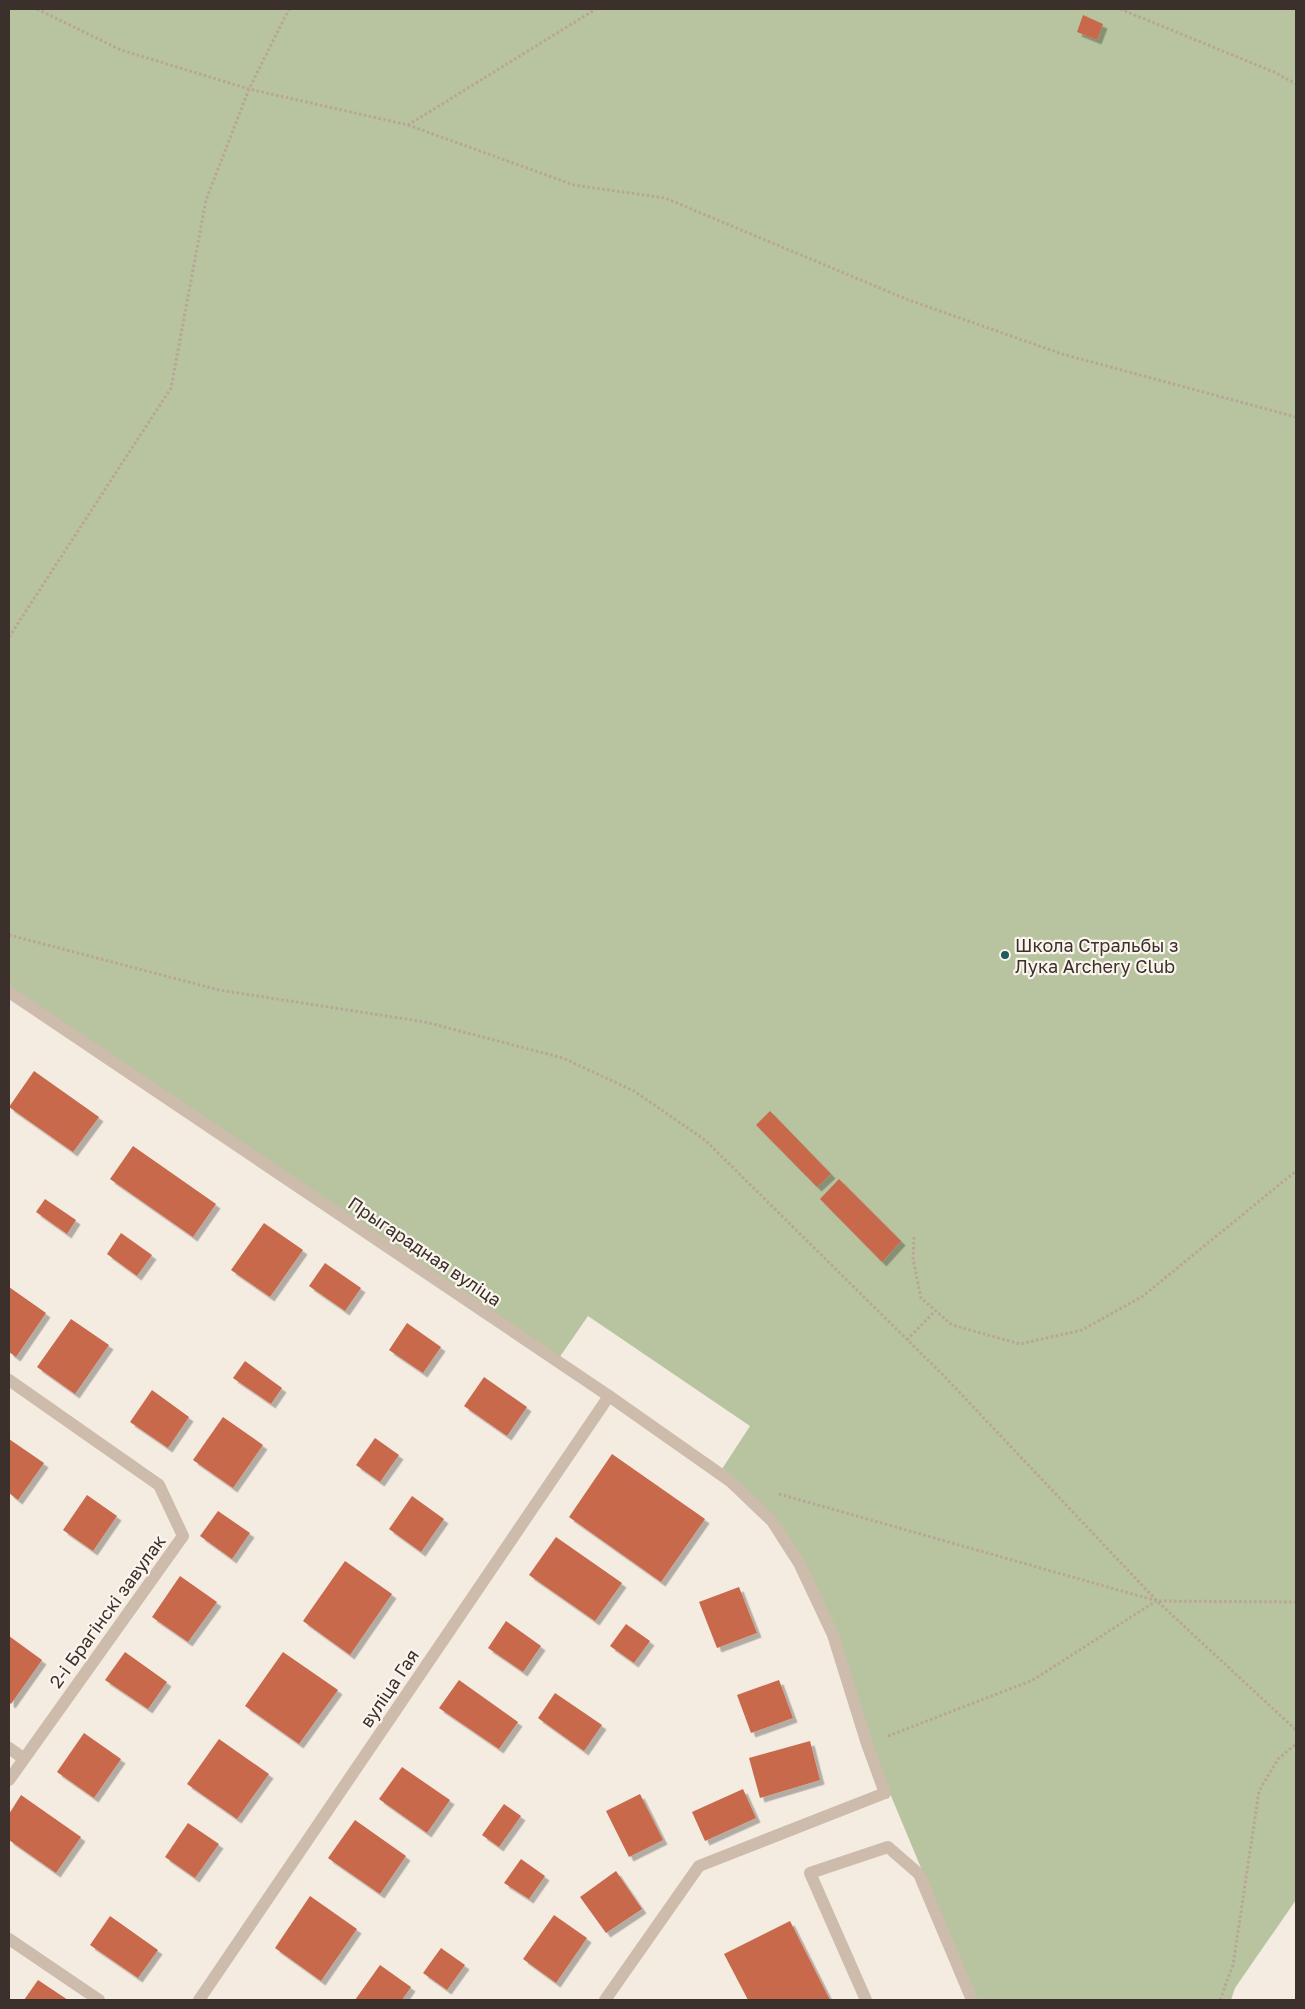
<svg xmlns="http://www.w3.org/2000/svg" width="1305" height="2009" font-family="'Golos Text',sans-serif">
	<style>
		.green { fill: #b8c4a0 }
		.building { fill: #c8694b; filter: url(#shadow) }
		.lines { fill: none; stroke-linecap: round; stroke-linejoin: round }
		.path { stroke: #b9a596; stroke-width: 3; stroke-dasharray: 2.5 2.5; stroke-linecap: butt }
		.lane { stroke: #cdbbac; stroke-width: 12 }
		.street { stroke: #cdbbac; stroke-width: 12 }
		.poi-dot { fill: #1f5a5e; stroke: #fbf5ee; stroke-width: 2 }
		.labels { text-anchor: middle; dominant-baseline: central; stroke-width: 4.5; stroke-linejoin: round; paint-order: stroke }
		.poi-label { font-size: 18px; fill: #3b302b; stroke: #fbf5ee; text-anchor: start }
		.street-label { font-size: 18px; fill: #3b302b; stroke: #fbf5ee }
	</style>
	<defs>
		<filter id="shadow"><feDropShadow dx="4.5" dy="4.5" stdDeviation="0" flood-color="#0004"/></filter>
	</defs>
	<rect width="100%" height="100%" fill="#f4ebe1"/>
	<!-- green -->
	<path class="green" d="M9 9H1296V1900L1235 1988 1231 2000H976L889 1791 802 1561 722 1469 750 1426 588 1316 559 1358 9 987Z"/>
	<!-- building -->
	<g class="building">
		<path d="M1083 15 1103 24 1097 40 1077 32Z"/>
		<path d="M34 1071 99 1117 73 1152 9 1107Z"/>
		<path d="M770 1111 831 1174 817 1187 756 1125Z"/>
		<path d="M133 1146 216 1204 193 1237 110 1179Z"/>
		<path d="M839 1179 901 1241 882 1262 820 1199Z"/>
		<path d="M45 1199 76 1220 67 1234 36 1212Z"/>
		<path d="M264 1223 303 1250 270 1297 231 1270Z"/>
		<path d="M121 1233 152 1255 137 1276 107 1254Z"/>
		<path d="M325 1263 361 1288 345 1311 309 1286Z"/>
		<path d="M9 1287 46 1313 16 1357 9 1352Z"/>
		<path d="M71 1319 109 1345 75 1394 37 1367Z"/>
		<path d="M407 1323 441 1347 423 1373 389 1350Z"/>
		<path d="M245 1361 282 1388 271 1404 233 1378Z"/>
		<path d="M484 1377 527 1407 507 1436 464 1406Z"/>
		<path d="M152 1390 189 1417 168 1448 130 1422Z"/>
		<path d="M223 1417 263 1445 233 1488 193 1460Z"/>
		<path d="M375 1438 399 1455 380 1482 356 1465Z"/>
		<path d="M9 1439 44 1463 18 1500 9 1493Z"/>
		<path d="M612 1454 705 1519 661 1582 569 1517Z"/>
		<path d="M87 1495 117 1516 93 1551 63 1530Z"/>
		<path d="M412 1496 444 1519 421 1552 389 1529Z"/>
		<path d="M218 1511 250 1533 232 1559 200 1536Z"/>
		<path d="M556 1537 622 1583 595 1621 529 1575Z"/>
		<path d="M345 1561 392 1594 350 1655 303 1621Z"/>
		<path d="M180 1576 217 1602 188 1642 152 1617Z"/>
		<path d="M739 1587 757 1633 717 1648 699 1602Z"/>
		<path d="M506 1621 541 1646 523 1672 488 1648Z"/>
		<path d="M626 1624 650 1641 634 1663 610 1646Z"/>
		<path d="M9 1636 42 1660 11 1704 9 1702Z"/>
		<path d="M125 1652 167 1682 148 1709 105 1680Z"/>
		<path d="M283 1652 338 1690 299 1744 245 1706Z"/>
		<path d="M459 1680 518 1722 499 1749 439 1708Z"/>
		<path d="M779 1680 793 1718 751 1733 737 1695Z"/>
		<path d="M555 1693 602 1725 584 1751 538 1718Z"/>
		<path d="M84 1733 121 1759 94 1798 57 1772Z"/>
		<path d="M219 1739 269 1774 237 1819 187 1784Z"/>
		<path d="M810 1741 820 1780 760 1798 749 1758Z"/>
		<path d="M402 1767 450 1800 427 1833 379 1799Z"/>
		<path d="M743 1789 756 1818 705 1841 692 1812Z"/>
		<path d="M640 1794 663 1840 629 1857 606 1811Z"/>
		<path d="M21 1795 81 1837 56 1873 9 1840V1814Z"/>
		<path d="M504 1804 521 1816 499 1847 482 1835Z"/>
		<path d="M355 1820 406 1856 380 1894 328 1858Z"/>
		<path d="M188 1823 219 1844 195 1878 165 1857Z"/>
		<path d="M521 1859 545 1876 529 1899 504 1883Z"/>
		<path d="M616 1871 642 1909 606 1933 580 1897Z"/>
		<path d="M310 1896 357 1929 321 1981 275 1948Z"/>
		<path d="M554 1915 587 1938 556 1983 523 1959Z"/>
		<path d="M110 1916 158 1950 138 1978 90 1945Z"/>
		<path d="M790 1921 830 2000H748L724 1954Z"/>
		<path d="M441 1948 465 1965 447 1990 423 1973Z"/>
		<path d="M380 1965 411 1987 402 2000H355Z"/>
		<path d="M38 1980 68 2000H24Z"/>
	</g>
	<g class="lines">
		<!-- path -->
		<g class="path">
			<path d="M37 9 121 50 249 89 408 125 596 9"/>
			<path d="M1120 9 1274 72 1296 84"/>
			<path d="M408 125 574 185 665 198 906 299 1062 354 1296 417"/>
			<path d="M9 637 171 388 206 200 249 89 289 9"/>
			<path d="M9 935 219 990 425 1022 563 1058 634 1091 705 1140 945 1377 1157 1601 1296 1730"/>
			<path d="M914 1237 913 1259 921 1298 952 1325 1020 1344 1082 1330 1143 1296 1296 1171"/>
			<path d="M907 1340 935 1311"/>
			<path d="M779 1494 1157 1601 1296 1602"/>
			<path d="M888 1736 1033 1680 1156 1601"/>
			<path d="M1220 2000 1233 1965 1259 1791 1278 1759 1296 1744"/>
		</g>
		<!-- lane -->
		<g class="lane">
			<path d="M9 1939 99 2000"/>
			<path d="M605 2000 699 1866 885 1793"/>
			<path d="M866 2000 810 1873 888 1847 919 1874 972 2000"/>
		</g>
		<!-- street -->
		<g class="street">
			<path d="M9 992 609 1396 730 1481 772 1521 799 1563 833 1635 867 1744 885 1793"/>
			<path d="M9 1380 159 1485 183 1536 9 1780"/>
			<path d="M9 1748 23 1758"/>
			<path d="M199 2000 609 1396"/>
		</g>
	</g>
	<!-- markers -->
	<circle class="poi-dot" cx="1005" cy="955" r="5"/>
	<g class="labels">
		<!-- poi labels -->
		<g class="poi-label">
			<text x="1015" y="945">Школа Стральбы з<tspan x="1015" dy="21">Лука Archery Club</tspan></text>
		</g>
		<!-- street labels -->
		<g class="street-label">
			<text transform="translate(425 1251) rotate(34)">Прыгарадная вуліца</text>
			<text transform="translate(107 1611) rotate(-54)">2-і Брагінскі завулак</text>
			<text transform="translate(389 1688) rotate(-56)">вуліца Гая</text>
		</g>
	</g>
	<!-- border -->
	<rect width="1305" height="2009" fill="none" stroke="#3b302b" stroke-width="20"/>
</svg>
